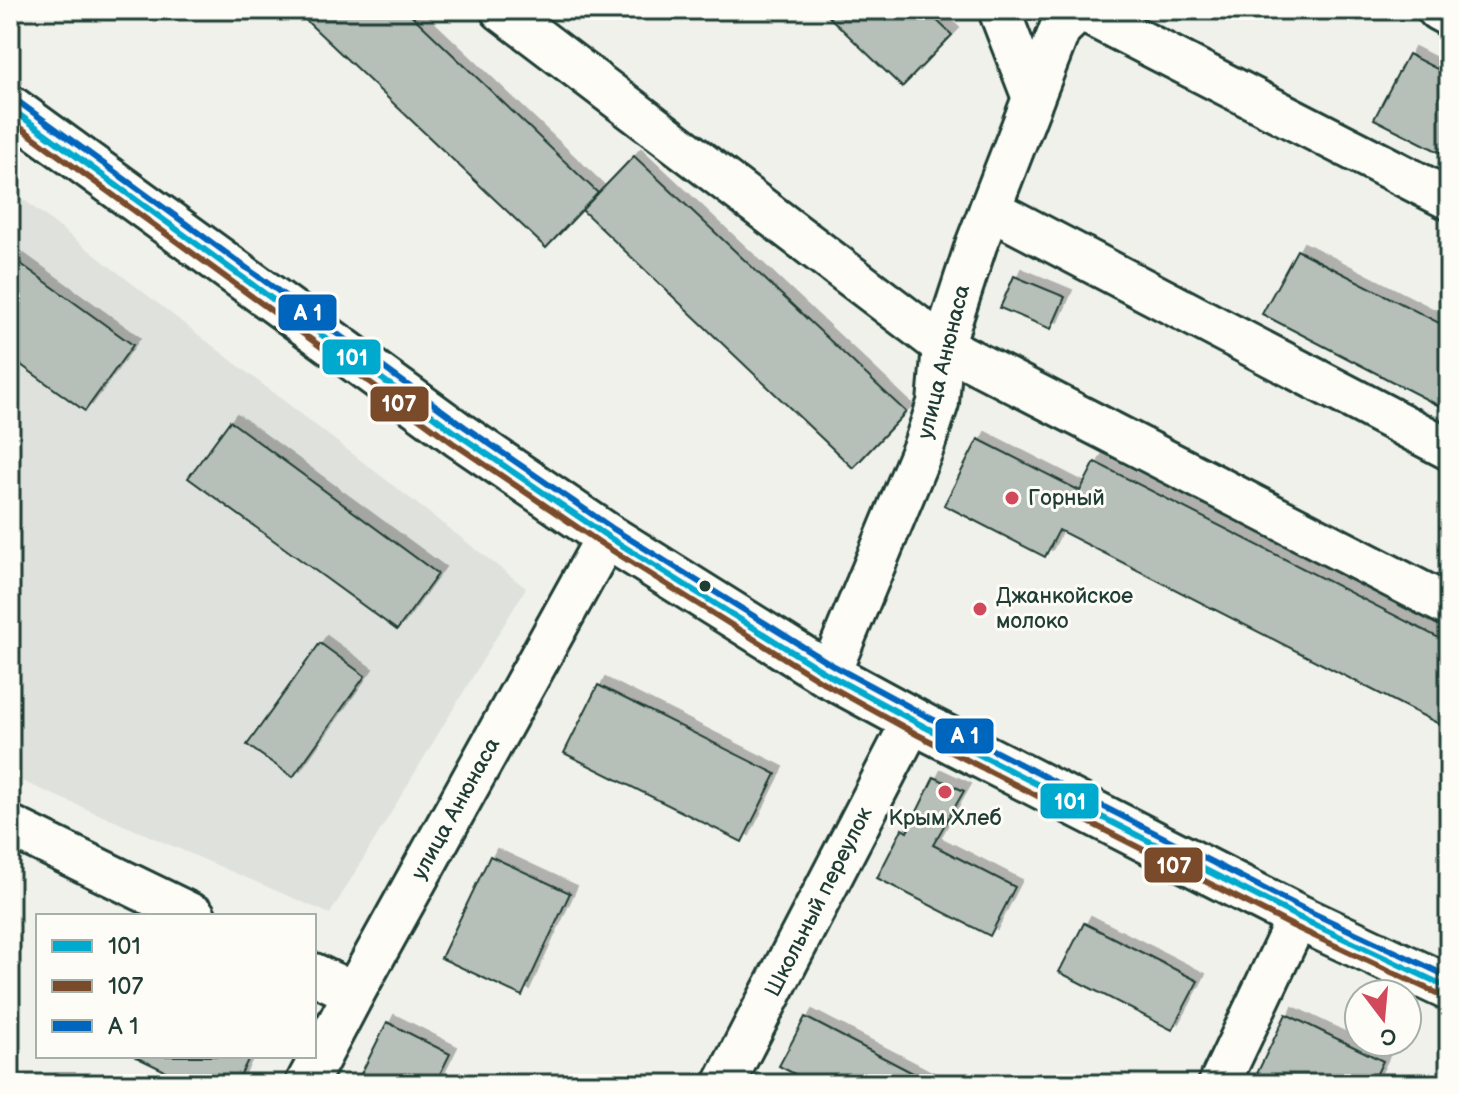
<svg xmlns="http://www.w3.org/2000/svg" width="1459" height="1094" font-family="'Balsamiq Sans',sans-serif">
	<style>
		.built { fill: #dfe2dc }
		.building { fill: #b6bfb8; stroke: #1f3d34; stroke-width: 2; filter: url(#shadow) }
		.lines { fill: none; stroke-linecap: round; stroke-linejoin: round }
		.minor-casing { stroke: #1f3d34; stroke-width: 46 }
		.major-casing { stroke: #1f3d34; stroke-width: 50 }
		.minor { stroke: #fdfcf7; stroke-width: 40 }
		.major { stroke: #fdfcf7; stroke-width: 44 }
		.bus-1-casing { stroke: #fdfcf7; stroke-width: 12 }
		.bus-2-casing { stroke: #fdfcf7; stroke-width: 12 }
		.bus-3-casing { stroke: #fdfcf7; stroke-width: 12 }
		.bus-1 { stroke: #00a9ce; stroke-width: 6 }
		.bus-2 { stroke: #7a4b2a; stroke-width: 6 }
		.bus-3 { stroke: #0065bd; stroke-width: 6 }
		.poi-dot { fill: #d1495b; stroke: #fdfcf7; stroke-width: 3 }
		.bus-dot { fill: #1f3d34; stroke: #fdfcf7; stroke-width: 3 }
		.labels { text-anchor: middle; dominant-baseline: central; stroke-width: 6; stroke-linejoin: round; paint-order: stroke }
		.street-label { font-size: 22px; fill: #1f3d34; stroke: #fdfcf7 }
		.poi-label { font-size: 22px; fill: #1f3d34; stroke: #fdfcf7; text-anchor: start }
		.line-badge { stroke: #fdfcf7; stroke-width: 3 }
		.badge-label { font-size: 22px; text-anchor: middle; font-weight: bold; fill: #fff }
	</style>
	<defs>
		<filter id="shadow"><feDropShadow dx="7" dy="-7" stdDeviation="0" flood-color="#0004"/></filter>
	</defs>
	<rect width="100%" height="100%" fill="#f0f1eb"/>
	<filter id="ink" filterUnits="userSpaceOnUse"><feTurbulence type="fractalNoise" baseFrequency=".0125" numOctaves="2"/><feDisplacementMap in="SourceGraphic" scale="16" xChannelSelector="R" yChannelSelector="G"/><feConvolveMatrix kernelMatrix="1 2 1 2 8 2 1 2 1" color-interpolation-filters="sRGB"/></filter>
	<g filter="url(#ink)">
		<!-- built -->
		<path class="built" d="M10 189 526 588 330 914 10 776Z"/>
		<!-- building -->
		<g class="building">
			<path d="M295 10H406L598 193 546 248Z"/>
			<path d="M822 10H926L952 35 902 87Z"/>
			<path d="M1408 54 1449 75V157L1374 119Z"/>
			<path d="M634 156 906 412 853 468 582 210Z"/>
			<path d="M1297 250 1449 328V411L1262 314Z"/>
			<path d="M10 256 133 345 85 411 10 357Z"/>
			<path d="M1014 276 1065 297 1051 329 1000 308Z"/>
			<path d="M230 421 438 574 397 630 188 478Z"/>
			<path d="M978 439 1080 491 1095 462 1449 643V729L1059 530 1045 557 944 505Z"/>
			<path d="M320 643 365 676 293 777 247 745Z"/>
			<path d="M598 685 776 774 742 842 564 753Z"/>
			<path d="M934 777 964 791 933 845 1015 887 990 936 877 878 902 829 907 832Z"/>
			<path d="M490 856 570 893 522 996 441 958Z"/>
			<path d="M1084 923 1198 981 1172 1030 1059 972Z"/>
			<path d="M1286 1014 1383 1061 1372 1084H1252Z"/>
			<path d="M805 1017 934 1084H814L779 1066Z"/>
			<path d="M387 1022 450 1054 435 1084H356Z"/>
			<path d="M134 1056H250L236 1084H192Z"/>
		</g>
		<g class="lines">
			<defs>
				<g id="minor">
					<path d="M501 10 943 346 1449 606"/>
					<path d="M999 10 1033 98"/>
					<path d="M1080 10 1449 199"/>
					<path d="M1438 10 1449 16"/>
					<path d="M990 209 1449 449"/>
					<path d="M829 675 923 448 938 403 943 346 976 245 1060 29 1080 10"/>
					<path d="M10 826 195 916"/>
					<path d="M314 974 354 993"/>
					<path d="M306 1084 354 993 607 536"/>
					<path d="M724 1084 913 720"/>
					<path d="M1219 1084 1298 917"/>
				</g>
				<path id="major" d="M10 108 459 435 607 536 829 675 923 726 1298 917 1449 988"/>
			</defs>
			<!-- minor casing -->
			<use href="#minor" class="minor-casing"/>
			<!-- major casing -->
			<use href="#major" class="major-casing"/>
			<!-- minor -->
			<use href="#minor" class="minor"/>
			<!-- major -->
			<use href="#major" class="major"/>
			<defs>
				<path id="bus-1" d="M10 108 459 435 607 536 829 675 923 726 1298 917 1449 988"/>
				<path id="bus-2" d="M10 120 453 443 602 544 824 683 918 735 1293 926 1445 997"/>
				<path id="bus-3" d="M16 100 465 427 612 528 834 666 928 717 1302 908 1449 977"/>
			</defs>
			<!-- bus-1 casing -->
			<use href="#bus-1" class="bus-1-casing"/>
			<!-- bus-2 casing -->
			<use href="#bus-2" class="bus-2-casing"/>
			<!-- bus-3 casing -->
			<use href="#bus-3" class="bus-3-casing"/>
			<!-- bus-1 -->
			<use href="#bus-1" class="bus-1"/>
			<!-- bus-2 -->
			<use href="#bus-2" class="bus-2"/>
			<!-- bus-3 -->
			<use href="#bus-3" class="bus-3"/>
		</g>
	</g>
	<!-- markers -->
	<g class="poi-dot">
		<circle cx="1012" cy="498" r="8"/>
		<circle cx="980" cy="609" r="8"/>
		<circle cx="945" cy="792" r="8"/>
	</g>
	<circle class="bus-dot" cx="705" cy="586" r="7"/>
	<g class="labels">
		<!-- street labels -->
		<g class="street-label">
			<text transform="translate(944 362) rotate(-76)">улица Анюнаса</text>
			<text transform="translate(456 809) rotate(-61)">улица Анюнаса</text>
			<text transform="translate(819 902) rotate(-63)">Школьный переулок</text>
		</g>
		<!-- poi labels -->
		<g class="poi-label">
			<text x="1028" y="498">Горный</text>
			<text x="996" y="596">Джанкойское<tspan x="996" dy="25">молоко</tspan></text>
			<text x="945" y="818" text-anchor="middle">Крым Хлеб</text>
		</g>
	</g>
	<g class="line-badge">
		<rect x="277" y="293" width="61" height="39" rx="8" fill="#0065bd"/>
		<rect x="321" y="338" width="61" height="38" rx="8" fill="#00a9ce"/>
		<rect x="369" y="385" width="61" height="38" rx="8" fill="#7a4b2a"/>
		<rect x="934" y="717" width="61" height="38" rx="8" fill="#0065bd"/>
		<rect x="1039" y="782" width="61" height="38" rx="8" fill="#00a9ce"/>
		<rect x="1143" y="846" width="61" height="38" rx="8" fill="#7a4b2a"/>
	</g>
	<g class="badge-label">
		<text x="308" y="320">A 1</text>
		<text x="352" y="365">101</text>
		<text x="399" y="411">107</text>
		<text x="965" y="743">A 1</text>
		<text x="1070" y="809">101</text>
		<text x="1174" y="873">107</text>
	</g>
	<!-- margin -->
	<rect width="1459" height="1094" fill="none" stroke="#fdfcf7" stroke-width="40"/>
	<rect x="20" y="20" width="1419" height="1054" fill="none" stroke="#1f3d34" stroke-width="3" filter="url(#ink)"/>
	<!-- legend -->
	<rect x="36" y="914" width="280" height="144" fill="#fdfcf7" stroke="#a4b0a9" stroke-width="2"/>
	<rect x="52" y="940" width="40" height="12" fill="#00a9ce" stroke="#a4b0a9" stroke-width="2"/>
	<text x="108" y="954" font-size="24" fill="#1f3d34">101</text>
	<rect x="52" y="980" width="40" height="12" fill="#7a4b2a" stroke="#a4b0a9" stroke-width="2"/>
	<text x="108" y="994" font-size="24" fill="#1f3d34">107</text>
	<rect x="52" y="1020" width="40" height="12" fill="#0065bd" stroke="#a4b0a9" stroke-width="2"/>
	<text x="108" y="1034" font-size="24" fill="#1f3d34">A 1</text>
	<!-- north arrow -->
	<g transform="translate(1383 1018) rotate(164)"><circle r="38" fill="#fdfcf7" stroke="#a4b0a9" stroke-width="2"/>
	<path d="M0-6L14 30L0 20L-14 30Z" fill="#d1495b"/>
	<text y="-12" font-size="22" font-weight="bold" text-anchor="middle" fill="#1f3d34">С</text>
	</g>
</svg>
